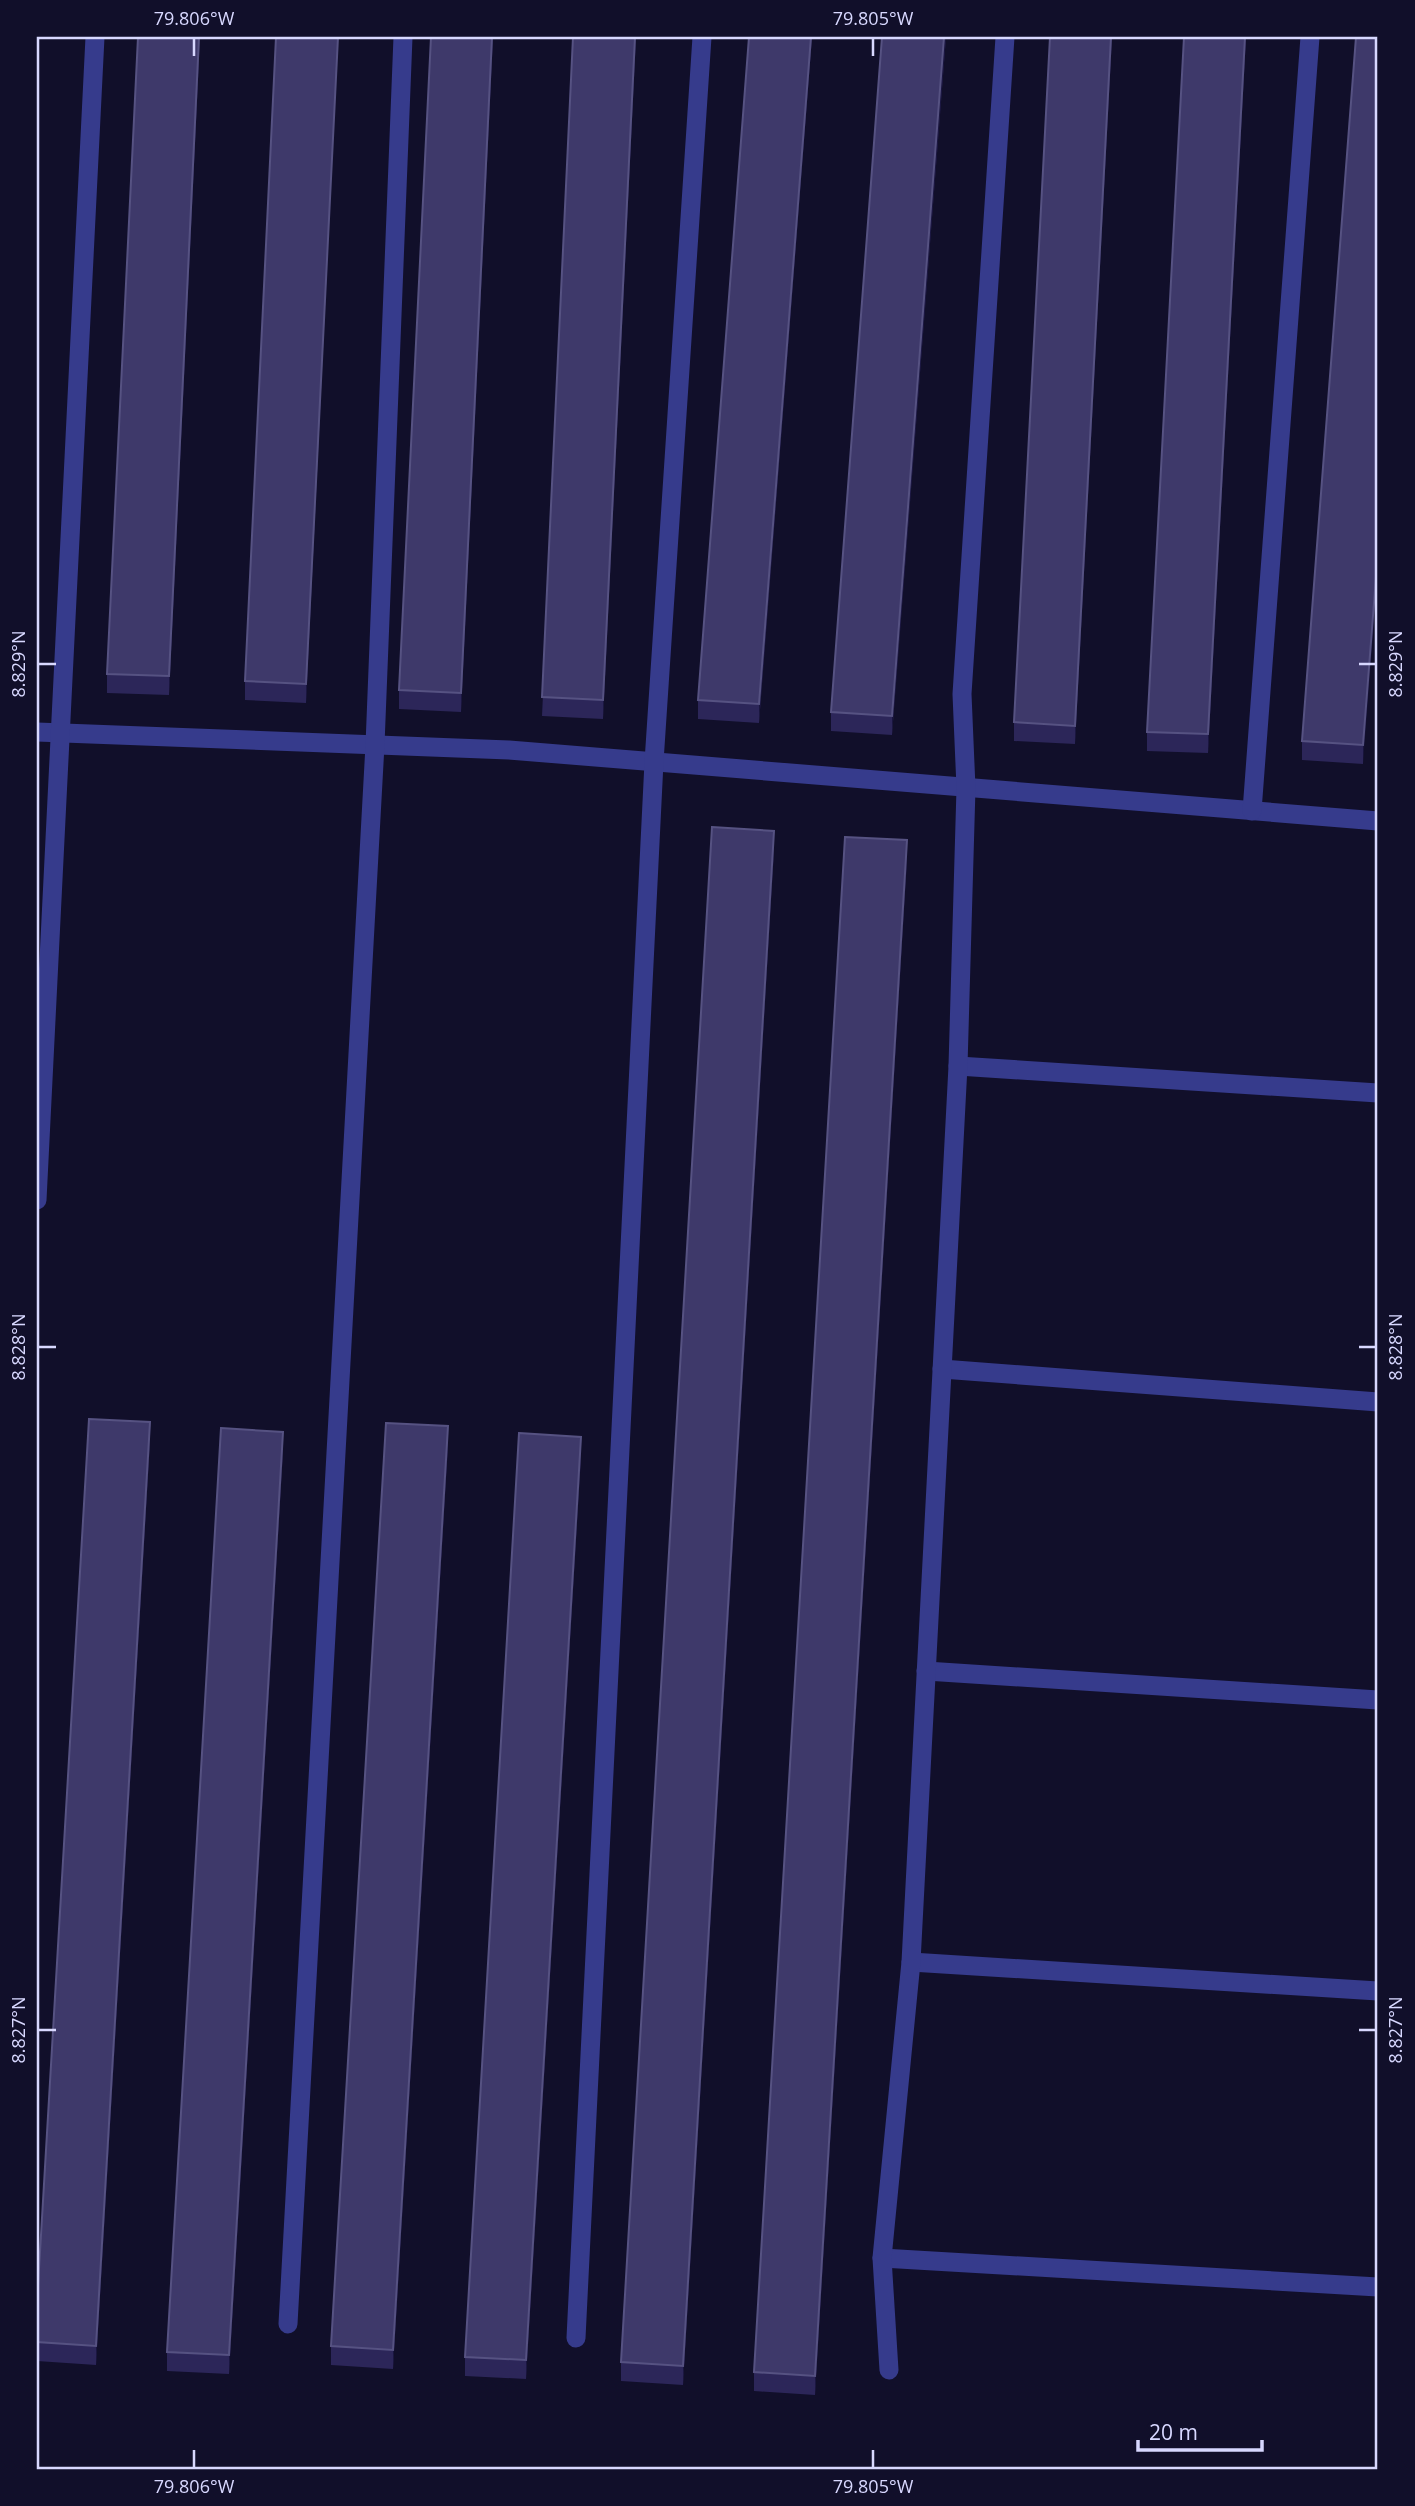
<svg xmlns="http://www.w3.org/2000/svg" width="1415" height="2506" font-family="'Open Sans',sans-serif">
	<style>
		.lines { fill: none; stroke-linecap: round; stroke-linejoin: round }
		.minor { stroke: #363b8c; stroke-width: 19 }
		.wall { fill: #2c2659 }
		.shaded-wall { fill: #19153e }
		.building { fill: #3e396a; stroke: #565282; stroke-width: 2 }
		.ticks { fill: none; stroke: #d8d8ff; stroke-width: 2.5 }
		.neatline { fill: none; stroke: #d8d8ff; stroke-width: 2.5 }
		.ticks-label { font-size: 18px; text-anchor: middle; fill: #d8d8ff }
	</style>
	<rect width="100%" height="100%" fill="#110f2a"/>
	<g class="lines">
		<!-- minor -->
		<g class="minor">
			<path d="M37 732 509 750 1378 821"/>
			<path d="M1252 811 1310 37"/>
			<path d="M958 1066 1378 1093"/>
			<path d="M37 1200 95 37"/>
			<path d="M942 1369 1378 1402"/>
			<path d="M926 1671 1378 1700"/>
			<path d="M911 1962 1378 1991"/>
			<path d="M882 2258 1378 2287"/>
			<path d="M288 2324 375 745 403 37"/>
			<path d="M576 2338 654 762 702 37"/>
			<path d="M889 2370 882 2258 911 1962 958 1066 966 788 962 694 1005 37"/>
		</g>
	</g>
	<!-- wall -->
	<g class="wall">
		<path d="M138 37H200L169 695 107 693V674Z"/>
		<path d="M338 37 306 703 245 700V681Z"/>
		<path d="M431 37H493L461 712 399 709V690Z"/>
		<path d="M573 37H636L603 719 542 716Z"/>
		<path d="M749 37H812L759 723 698 719V700Z"/>
		<path d="M946 37 892 735 831 731V712Z"/>
		<path d="M1050 37H1112L1075 744 1014 741V722Z"/>
		<path d="M1246 37 1208 753 1147 751V732Z"/>
		<path d="M1378 37 1363 764 1302 760V741Z"/>
		<path d="M774 850 683 2385 621 2381V2362Z"/>
		<path d="M907 859 815 2395 754 2391V2372Z"/>
		<path d="M150 1441 96 2365 37 2361V2303Z"/>
		<path d="M448 1445 393 2369 331 2365V2346Z"/>
		<path d="M283 1451 229 2374 167 2371V2352Z"/>
		<path d="M581 1456 526 2379 465 2376V2357Z"/>
	</g>
	<!-- shaded-wall -->
	<g class="shaded-wall">
		<path d="M199 37H200L169 695V676Z"/>
		<path d="M338 37 306 703V684Z"/>
		<path d="M492 37H493L461 712V693Z"/>
		<path d="M635 37H636L603 719V700Z"/>
		<path d="M811 37H812L759 723V704Z"/>
		<path d="M944 37H946L892 735V716Z"/>
		<path d="M1111 37H1112L1075 744V726Z"/>
		<path d="M1245 37H1246L1208 753V734Z"/>
		<path d="M1378 551V570L1363 764V745Z"/>
		<path d="M774 831V850L683 2385V2366Z"/>
		<path d="M907 840V859L815 2395V2376Z"/>
		<path d="M150 1422V1441L96 2365V2346Z"/>
		<path d="M448 1426V1445L393 2369V2350Z"/>
		<path d="M283 1432V1451L229 2374V2355Z"/>
		<path d="M581 1437V1456L526 2379V2360Z"/>
	</g>
	<!-- building -->
	<g class="building">
		<path d="M138 37H199L169 676 107 674Z"/>
		<path d="M276 37H338L306 684 245 681Z"/>
		<path d="M431 37H492L461 693 399 690Z"/>
		<path d="M573 37H635L603 700 542 697Z"/>
		<path d="M749 37H811L759 704 698 700Z"/>
		<path d="M882 37H944L892 716 831 712Z"/>
		<path d="M1050 37H1111L1075 726 1014 722Z"/>
		<path d="M1184 37H1245L1208 734 1147 732Z"/>
		<path d="M1356 37H1378V551L1363 745 1302 741Z"/>
		<path d="M712 827 774 831 683 2366 621 2362Z"/>
		<path d="M845 837 907 840 815 2376 754 2372Z"/>
		<path d="M89 1419 150 1422 96 2346 37 2342V2303Z"/>
		<path d="M386 1423 448 1426 393 2350 331 2346Z"/>
		<path d="M221 1428 283 1432 229 2355 167 2352Z"/>
		<path d="M519 1433 581 1437 526 2360 465 2357Z"/>
	</g>
	<!-- ticks -->
	<path class="ticks" d="M194 38V56M873 38V56M38 664H56M1359 664H1376M38 1347H56M1359 1347H1376M38 2030H56M1359 2030H1376M194 2450V2468M873 2450V2468"/>
	<!-- border -->
	<rect width="1415" height="2506" fill="none" stroke="#110f2a" stroke-width="77"/>
	<!-- scale -->
	<path d="M1138 2440v10h124v-10" fill="none" stroke="#d8d8ff" stroke-width="3.5"/>
	<text x="1149" y="2440" font-size="21" fill="#d8d8ff" stroke="#110f2a" stroke-width="5" paint-order="stroke">20 m</text>
	<rect x="38" y="38" width="1338" height="2430" class="neatline"/>
	<g class="ticks-label">
		<text x="194" y="25">79.806°W</text>
		<text x="873" y="25">79.805°W</text>
		<text transform="translate(19 664) rotate(-90)" y="6">8.829°N</text>
		<text transform="translate(1396 664) rotate(-90)" y="6">8.829°N</text>
		<text transform="translate(19 1347) rotate(-90)" y="6">8.828°N</text>
		<text transform="translate(1396 1347) rotate(-90)" y="6">8.828°N</text>
		<text transform="translate(19 2030) rotate(-90)" y="6">8.827°N</text>
		<text transform="translate(1396 2030) rotate(-90)" y="6">8.827°N</text>
		<text x="194" y="2493">79.806°W</text>
		<text x="873" y="2493">79.805°W</text>
	</g>
</svg>
